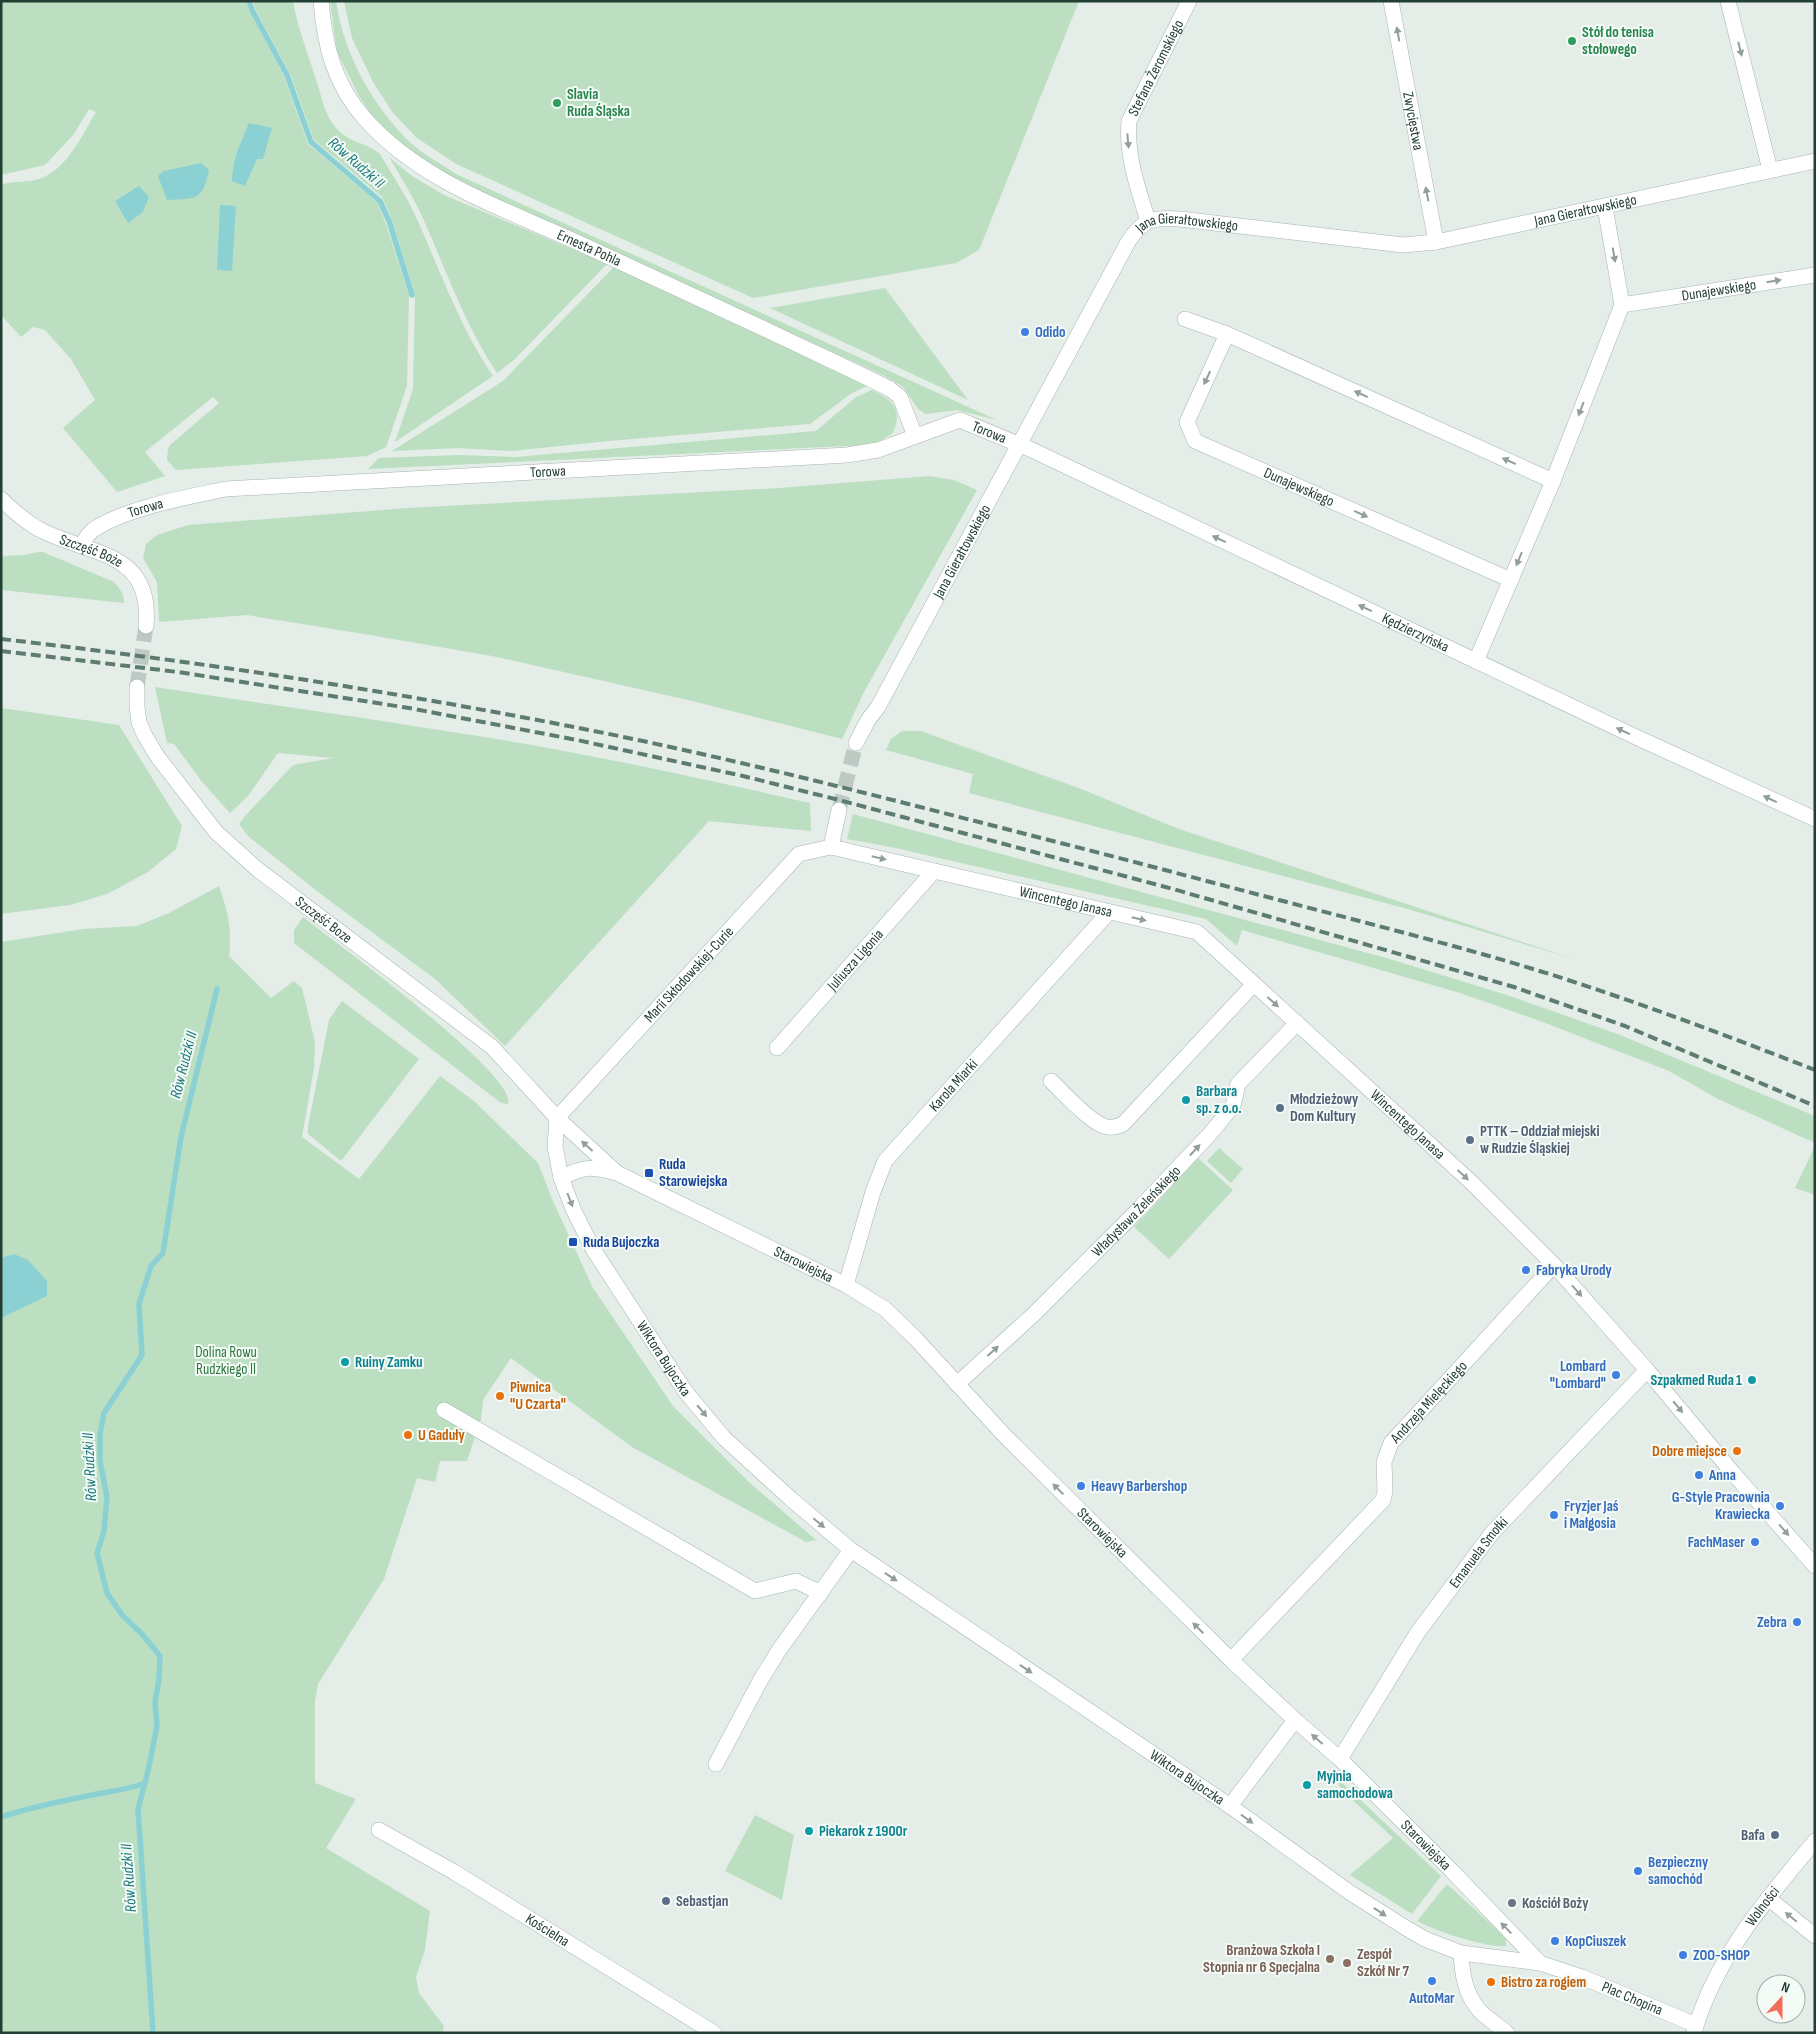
<svg xmlns="http://www.w3.org/2000/svg" width="1816" height="2034" font-family="'Sofia Sans Condensed',sans-serif">
	<style>
		.green { fill: #bcdfc1 }
		.water { fill: #8bd1d3 }
		.lines { fill: none; stroke-linecap: round; stroke-linejoin: round }
		.stream { stroke: #8bd1d3; stroke-width: 5.5 }
		.minor-tunnel { stroke: #bdcac4; stroke-width: 15; stroke-dasharray: 15 8; stroke-linecap: butt }
		.minor-casing { stroke: #a6b5ae; stroke-width: 16 }
		.minor { stroke: #fff; stroke-width: 15 }
		.rail { stroke: #5d7b6f; stroke-width: 4; stroke-dasharray: 10 5; stroke-linecap: butt }
		.oneway { fill: #919f9a }
		.leisure-dot { fill: #2e9e5b; stroke: #f4faf6; stroke-width: 2 }
		.shop-dot { fill: #3f7fe0; stroke: #f4faf6; stroke-width: 2 }
		.culture-dot { fill: #0f9aa8; stroke: #f4faf6; stroke-width: 2 }
		.service-dot { fill: #5c6f8a; stroke: #f4faf6; stroke-width: 2 }
		.transit-dot { fill: #1a4fb4; stroke: #f4faf6; stroke-width: 2 }
		.food-dot { fill: #e8710a; stroke: #f4faf6; stroke-width: 2 }
		.worship-dot { fill: #6b7280; stroke: #f4faf6; stroke-width: 2 }
		.education-dot { fill: #8d6e63; stroke: #f4faf6; stroke-width: 2 }
		.labels { text-anchor: middle; dominant-baseline: central; stroke-width: 4; stroke-linejoin: round; paint-order: stroke }
		.leisure-label { font-size: 15px; font-weight: bold; fill: #27864d; stroke: #f4faf6; text-anchor: start }
		.street-label { font-size: 15px; fill: #233f34; stroke: #f4faf6 }
		.shop-label { font-size: 15px; font-weight: bold; fill: #366cbe; stroke: #f4faf6; text-anchor: start }
		.culture-label { font-size: 15px; font-weight: bold; fill: #0d838f; stroke: #f4faf6; text-anchor: start }
		.service-label { font-size: 15px; font-weight: bold; fill: #4e5e75; stroke: #f4faf6; text-anchor: start }
		.transit-label { font-size: 15px; font-weight: bold; fill: #164399; stroke: #f4faf6; text-anchor: start }
		.park-label { font-size: 15px; fill: #2c773f; stroke: #f4faf6 }
		.food-label { font-size: 15px; font-weight: bold; fill: #c56008; stroke: #f4faf6; text-anchor: start }
		.worship-label { font-size: 15px; font-weight: bold; fill: #5b616d; stroke: #f4faf6; text-anchor: start }
		.education-label { font-size: 15px; font-weight: bold; fill: #785e54; stroke: #f4faf6; text-anchor: end }
		.water-label { font-size: 16px; font-style: italic; fill: #1b797d; stroke: #f4faf6 }
	</style>
	<rect width="100%" height="100%" fill="#e4ede8"/>
	<!-- green -->
	<g class="green">
		<path d="M1 1H246L249 10 284 76 308 144 377 202 385 221 409 295 407 386 386 447 367 456 176 470 167 460 168 449 170 445 219 403 213 397 145 452 165 476 117 492 63 428 95 400 71 359 45 330 33 327 21 337 1 315V185C13 180 27 183 39 179 67 170 82 135 96 112L89 109 74 134 45 165 1 175Z"/>
		<path d="M253 1H293C298 30 309 56 317 83 323 101 325 118 340 132 351 143 368 143 380 154 392 175 406 195 416 217 440 270 460 328 493 376L395 442 413 389 415 295 390 215 382 197 314 140 291 76 255 9Z"/>
		<path d="M330 1H336C343 53 374 109 412 144 424 155 442 164 456 174L997 420 957 410 926 414 918 409 903 387 883 375 455 180 405 148 374 119 359 96 337 52Z"/>
		<path d="M344 1H1079L979 250 956 263 753 298 456 164 417 138 393 113 373 82 352 38Z"/>
		<path d="M389 157 412 176 444 195 607 264 514 360 497 373C464 324 445 267 421 214 412 195 400 176 389 157Z"/>
		<path d="M614 267 867 386 852 393 810 424 609 441 512 451 458 448 392 451 503 381Z"/>
		<path d="M885 288 968 400 770 308Z"/>
		<path d="M872 390C893 400 904 410 892 434L879 441 866 445 368 469 379 458 459 455 515 457 816 431 856 397Z"/>
		<path d="M929 476 954 480 977 490 864 692 842 739 688 700 492 656 364 634 247 615 159 622 157 582 143 558 146 544 157 535 188 525 408 508 780 488Z"/>
		<path d="M38 552H43L114 582C120 589 124 593 124 603L1 590V556L25 555Z"/>
		<path d="M155 687C258 703 362 717 465 734 581 752 696 777 810 803L811 831 709 821 505 1046 435 979 322 895 248 836 239 824 246 815 293 765 333 758 278 753 248 796 230 813 203 783 174 744 167 743Z"/>
		<path d="M1 708 119 725 182 826 176 849 148 872 107 894 70 905 1 914Z"/>
		<path d="M902 731H921L1081 789 1179 829 1574 959 1404 908 969 793 973 774 886 750 891 739Z"/>
		<path d="M853 814 1390 959 1510 996 1620 1035 1815 1116V1143L1718 1099 1669 1071 1540 1021 1460 993 1242 930 1237 946 1206 919 891 847 847 839Z"/>
		<path d="M219 886C228 913 232 927 229 956L271 998 294 981 302 988 315 1042 314 1068 302 1137 359 1179 440 1076 474 1101 538 1163 552 1199 593 1288 673 1406 750 1483 816 1540 806 1542 632 1447 511 1358 483 1400 481 1419 467 1461H440L435 1482 417 1478 384 1579 318 1684 315 1701V1783L356 1799 326 1848 430 1911 425 1950 416 1977 419 1993 444 2026 442 2033H1V942L83 929 137 926 169 913Z"/>
		<path d="M303 917C331 939 519 1076 508 1104L501 1103 294 943V930Z"/>
		<path d="M342 1001 419 1059 341 1161 308 1134V1126L329 1020Z"/>
		<path d="M1815 1146V1195L1795 1188Z"/>
		<path d="M1219 1148 1243 1169 1231 1183 1207 1161Z"/>
		<path d="M1198 1158 1233 1190 1169 1259 1134 1227Z"/>
		<path d="M1335 1776 1441 1876 1412 1914 1350 1875 1393 1838 1341 1789Z"/>
		<path d="M755 1815 794 1835 782 1900 725 1871Z"/>
		<path d="M1446 1885H1448L1506 1938V1946C1486 1948 1435 1931 1417 1921Z"/>
	</g>
	<!-- water -->
	<g class="water">
		<path d="M249 123 272 128 263 159H257L245 186 232 181C232 160 241 142 249 123Z"/>
		<path d="M201 163 209 170C202 202 197 198 167 200L158 176 164 171Z"/>
		<path d="M139 186 149 197 143 212 128 223 115 201Z"/>
		<path d="M220 205 236 206 232 271 217 270Z"/>
		<path d="M14 1254 28 1260 47 1281V1296L1 1318V1258Z"/>
	</g>
	<g class="lines">
		<!-- stream -->
		<g class="stream">
			<path d="M249 1 252 10 287 75 311 142 380 201 389 221 412 295"/>
			<path d="M1 1817C30 1807 62 1801 92 1795 110 1791 128 1790 145 1783"/>
			<path d="M153 2033 138 1809 148 1771 157 1726 155 1702 159 1679 160 1656 142 1634 122 1615 107 1593 97 1553 104 1531 107 1497 100 1461V1434L104 1413 142 1355 139 1304 151 1266 163 1253 181 1137 217 989"/>
		</g>
		<!-- minor-tunnel -->
		<g class="minor-tunnel">
			<path d="M137 687 146 626"/>
			<path d="M839 810 856 743"/>
		</g>
		<defs>
			<g id="minor">
				<path id="s1" d="M321 1C325 47 334 84 365 119 421 182 505 209 579 243 643 272 707 302 771 332 810 351 851 369 890 389L900 397 915 436"/>
				<path id="s2" d="M1391 1 1436 242"/>
				<path d="M1728 1 1770 170"/>
				<path id="s3" d="M1148 221C1138 188 1126 156 1129 121L1189 1"/>
				<path id="s4" d="M1622 305 1815 275"/>
				<path d="M1185 319 1227 334 1553 481"/>
				<path id="s5" d="M1227 334 1187 422 1195 441 1511 580"/>
				<path id="s6" d="M1 499C12 510 24 520 37 528 87 556 153 548 146 626"/>
				<path id="s7" d="M82 545C85 539 88 534 93 530 125 508 188 497 226 489L847 455 878 450 960 420 1030 449 1636 737 1815 819"/>
				<path d="M1476 661 1553 481 1622 305 1605 207"/>
				<path id="s8" d="M137 687V707L139 722 144 734 157 756 216 832 257 869 492 1047 557 1118 616 1172"/>
				<path id="s9" d="M856 743 868 720 878 707 1128 242C1143 219 1153 217 1180 219L1403 245 1436 242 1815 161"/>
				<path d="M831 847 839 810"/>
				<path id="s10" d="M777 1048 934 871"/>
				<path d="M1051 1081C1064 1093 1091 1124 1107 1127 1113 1128 1117 1127 1123 1124L1254 984"/>
				<path id="s11" d="M557 1118 799 854 831 847 1197 932 1471 1182 1554 1265 1647 1370 1733 1473 1815 1566"/>
				<path id="s12" d="M557 1118 555 1147 561 1178 574 1211 593 1249 685 1391 724 1438 791 1499 851 1550 1230 1806 1349 1892 1406 1928 1425 1939 1461 1953 1540 1963 1582 1977 1696 2025"/>
				<path id="s13" d="M561 1178C585 1165 592 1167 617 1173L846 1285 885 1309 916 1339 1005 1436 1231 1660 1295 1720 1340 1759 1452 1871 1540 1963"/>
				<path id="s14" d="M846 1285 873 1192 885 1161 1109 912"/>
				<path id="s15" d="M957 1384 1033 1315 1135 1213 1209 1135 1233 1106 1238 1084 1297 1023"/>
				<path d="M444 1410 755 1591 796 1581 821 1593"/>
				<path id="s16" d="M1231 1660 1383 1500 1385 1491 1384 1462 1391 1443 1554 1265"/>
				<path id="s17" d="M1340 1759 1418 1632 1492 1533 1647 1370"/>
				<path d="M716 1764 760 1681 779 1650 851 1550"/>
				<path d="M1230 1806 1295 1720"/>
				<path id="s18" d="M379 1830 454 1872 714 2033"/>
				<path d="M1768 1898 1815 1936"/>
				<path d="M1461 1953C1462 1973 1465 1994 1479 2010 1486 2018 1498 2025 1507 2033"/>
				<path id="s19" d="M1694 2033C1715 1958 1766 1900 1815 1841"/>
			</g>
		</defs>
		<!-- minor casing -->
		<use href="#minor" class="minor-casing"/>
		<!-- minor -->
		<use href="#minor" class="minor"/>
		<!-- rail -->
		<g class="rail">
			<path d="M1 639C204 662 404 693 604 733 767 766 927 809 1088 850 1170 871 1251 893 1333 914 1412 935 1491 955 1568 980 1651 1007 1733 1038 1815 1070"/>
			<path d="M1 651 178 672 409 708 577 740 743 776 839 800 1173 889 1514 987 1625 1026 1815 1106"/>
		</g>
	</g>
	<!-- one-way arrows -->
	<defs><path id="oneway-solid" d="M-6-.8H1V-3.2L6.5 0L1 3.2V.8H-6Z" transform="scale(1.25)"/></defs>
	<g class="oneway">
		<use href="#oneway-solid" transform="translate(1398 34) rotate(-100)"/>
		<use href="#oneway-solid" transform="translate(1740 49) rotate(76)"/>
		<use href="#oneway-solid" transform="translate(1128 141) rotate(85)"/>
		<use href="#oneway-solid" transform="translate(1427 194) rotate(-101)"/>
		<use href="#oneway-solid" transform="translate(1614 255) rotate(80)"/>
		<use href="#oneway-solid" transform="translate(1774 281) rotate(-9)"/>
		<use href="#oneway-solid" transform="translate(1207 378) rotate(115)"/>
		<use href="#oneway-solid" transform="translate(1361 394) rotate(-156)"/>
		<use href="#oneway-solid" transform="translate(1581 409) rotate(111)"/>
		<use href="#oneway-solid" transform="translate(1509 461) rotate(-156)"/>
		<use href="#oneway-solid" transform="translate(1361 514) rotate(24)"/>
		<use href="#oneway-solid" transform="translate(1219 539) rotate(-155)"/>
		<use href="#oneway-solid" transform="translate(1519 559) rotate(113)"/>
		<use href="#oneway-solid" transform="translate(1365 608) rotate(-155)"/>
		<use href="#oneway-solid" transform="translate(1623 731) rotate(-155)"/>
		<use href="#oneway-solid" transform="translate(1770 799) rotate(-155)"/>
		<use href="#oneway-solid" transform="translate(879 858) rotate(13)"/>
		<use href="#oneway-solid" transform="translate(1139 919) rotate(13)"/>
		<use href="#oneway-solid" transform="translate(1273 1002) rotate(42)"/>
		<use href="#oneway-solid" transform="translate(587 1146) rotate(-138)"/>
		<use href="#oneway-solid" transform="translate(1195 1150) rotate(-47)"/>
		<use href="#oneway-solid" transform="translate(1463 1175) rotate(42)"/>
		<use href="#oneway-solid" transform="translate(570 1200) rotate(69)"/>
		<use href="#oneway-solid" transform="translate(1577 1291) rotate(48)"/>
		<use href="#oneway-solid" transform="translate(993 1351) rotate(-42)"/>
		<use href="#oneway-solid" transform="translate(1678 1407) rotate(50)"/>
		<use href="#oneway-solid" transform="translate(702 1411) rotate(50)"/>
		<use href="#oneway-solid" transform="translate(1058 1489) rotate(-135)"/>
		<use href="#oneway-solid" transform="translate(819 1523) rotate(40)"/>
		<use href="#oneway-solid" transform="translate(1784 1530) rotate(49)"/>
		<use href="#oneway-solid" transform="translate(891 1577) rotate(34)"/>
		<use href="#oneway-solid" transform="translate(1198 1628) rotate(-135)"/>
		<use href="#oneway-solid" transform="translate(1026 1669) rotate(34)"/>
		<use href="#oneway-solid" transform="translate(1317 1739) rotate(-139)"/>
		<use href="#oneway-solid" transform="translate(1247 1819) rotate(36)"/>
		<use href="#oneway-solid" transform="translate(1380 1912) rotate(33)"/>
		<use href="#oneway-solid" transform="translate(1791 1917) rotate(-141)"/>
		<use href="#oneway-solid" transform="translate(1506 1928) rotate(-134)"/>
	</g>
	<!-- markers -->
	<g class="leisure-dot">
		<circle cx="1572" cy="41" r="5"/>
		<circle cx="557" cy="103" r="5"/>
	</g>
	<g class="shop-dot">
		<circle cx="1025" cy="332" r="5"/>
		<circle cx="1526" cy="1270" r="5"/>
		<circle cx="1616" cy="1375" r="5"/>
		<circle cx="1699" cy="1475" r="5"/>
		<circle cx="1081" cy="1486" r="5"/>
		<circle cx="1780" cy="1506" r="5"/>
		<circle cx="1554" cy="1515" r="5"/>
		<circle cx="1755" cy="1542" r="5"/>
		<circle cx="1797" cy="1622" r="5"/>
		<circle cx="1638" cy="1871" r="5"/>
		<circle cx="1555" cy="1941" r="5"/>
		<circle cx="1683" cy="1955" r="5"/>
		<circle cx="1432" cy="1981" r="5"/>
	</g>
	<g class="culture-dot">
		<circle cx="1186" cy="1100" r="5"/>
		<circle cx="345" cy="1362" r="5"/>
		<circle cx="1752" cy="1380" r="5"/>
		<circle cx="1307" cy="1785" r="5"/>
		<circle cx="809" cy="1831" r="5"/>
	</g>
	<g class="service-dot">
		<circle cx="1280" cy="1108" r="5"/>
		<circle cx="1470" cy="1140" r="5"/>
		<circle cx="1775" cy="1835" r="5"/>
		<circle cx="666" cy="1901" r="5"/>
	</g>
	<g class="transit-dot">
		<rect x="644" y="1168" width="10" height="10" rx="2.5"/>
		<rect x="568" y="1237" width="10" height="10" rx="2.5"/>
	</g>
	<g class="food-dot">
		<circle cx="500" cy="1396" r="5"/>
		<circle cx="408" cy="1435" r="5"/>
		<circle cx="1737" cy="1451" r="5"/>
		<circle cx="1491" cy="1982" r="5"/>
	</g>
	<circle class="worship-dot" cx="1512" cy="1903" r="5"/>
	<g class="education-dot">
		<circle cx="1330" cy="1959" r="5"/>
		<circle cx="1347" cy="1963" r="5"/>
	</g>
	<g class="labels">
		<!-- leisure labels -->
		<g class="leisure-label">
			<text x="1582" y="32">Stół do tenisa<tspan x="1582" dy="17">stołowego</tspan></text>
			<text x="567" y="94">Slavia<tspan x="567" dy="17">Ruda Śląska</tspan></text>
		</g>
		<!-- street labels -->
		<g class="street-label">
			<text stroke="none"><textPath href="#s3" startOffset="162">Stefana Żeromskiego</textPath></text>
			<text stroke="none"><textPath href="#s2" startOffset="122">Zwycięstwa</textPath></text>
			<text stroke="none"><textPath href="#s9" startOffset="1042">Jana Gierałtowskiego</textPath></text>
			<text stroke="none"><textPath href="#s9" startOffset="638">Jana Gierałtowskiego</textPath></text>
			<text stroke="none"><textPath href="#s1" startOffset="389">Ernesta Pohla</textPath></text>
			<text stroke="none"><textPath href="#s4" startOffset="98">Dunajewskiego</textPath></text>
			<text stroke="none"><textPath href="#s7" startOffset="931">Torowa</textPath></text>
			<text stroke="none"><textPath href="#s7" startOffset="481">Torowa</textPath></text>
			<text stroke="none"><textPath href="#s5" startOffset="231">Dunajewskiego</textPath></text>
			<text stroke="none"><textPath href="#s7" startOffset="76">Torowa</textPath></text>
			<text stroke="none"><textPath href="#s6" startOffset="105">Szczęść Boże</textPath></text>
			<text stroke="none"><textPath href="#s9" startOffset="219">Jana Gierałtowskiego</textPath></text>
			<text stroke="none"><textPath href="#s7" startOffset="1402">Kędzierzyńska</textPath></text>
			<text stroke="none"><textPath href="#s11" startOffset="632">Wincentego Janasa</textPath></text>
			<text stroke="none"><textPath href="#s8" startOffset="309">Szczęść Boze</textPath></text>
			<text stroke="none"><textPath href="#s10" startOffset="118">Juliusza Ligonia</textPath></text>
			<text stroke="none"><textPath href="#s11" startOffset="195">Marii Skłodowskiej-Curie</textPath></text>
			<text stroke="none"><textPath href="#s14" startOffset="232">Karola Miarki</textPath></text>
			<text stroke="none"><textPath href="#s11" startOffset="1052">Wincentego Janasa</textPath></text>
			<text stroke="none"><textPath href="#s15" startOffset="249">Władysława Żeleńskiego</textPath></text>
			<text stroke="none"><textPath href="#s13" startOffset="266">Starowiejska</textPath></text>
			<text stroke="none"><textPath href="#s12" startOffset="269">Wiktora Bujoczka</textPath></text>
			<text stroke="none"><textPath href="#s16" startOffset="335">Andrzeja Mielęckiego</textPath></text>
			<text stroke="none"><textPath href="#s13" startOffset="671">Starowiejska</textPath></text>
			<text stroke="none"><textPath href="#s17" startOffset="249">Emanuela Smołki</textPath></text>
			<text stroke="none"><textPath href="#s12" startOffset="944">Wiktora Bujoczka</textPath></text>
			<text stroke="none"><textPath href="#s13" startOffset="1121">Starowiejska</textPath></text>
			<text stroke="none"><textPath href="#s19" startOffset="145">Wolności</textPath></text>
			<text stroke="none"><textPath href="#s18" startOffset="196">Kościelna</textPath></text>
			<text stroke="none"><textPath href="#s12" startOffset="1449">Plac Chopina</textPath></text>
		</g>
		<!-- shop labels -->
		<g class="shop-label">
			<text x="1035" y="332">Odido</text>
			<text x="1536" y="1270">Fabryka Urody</text>
			<text x="1606" y="1366" text-anchor="end">Lombard<tspan x="1606" dy="17">"Lombard"</tspan></text>
			<text x="1709" y="1475">Anna</text>
			<text x="1091" y="1486">Heavy Barbershop</text>
			<text x="1770" y="1497" text-anchor="end">G-Style Pracownia<tspan x="1770" dy="17">Krawiecka</tspan></text>
			<text x="1564" y="1506">Fryzjer Jaś<tspan x="1564" dy="17">i Małgosia</tspan></text>
			<text x="1745" y="1542" text-anchor="end">FachMaser</text>
			<text x="1787" y="1622" text-anchor="end">Zebra</text>
			<text x="1648" y="1862">Bezpieczny<tspan x="1648" dy="17">samochód</tspan></text>
			<text x="1565" y="1941">KopCiuszek</text>
			<text x="1693" y="1955">ZOO-SHOP</text>
			<text x="1432" y="1998" text-anchor="middle">AutoMar</text>
		</g>
		<!-- culture labels -->
		<g class="culture-label">
			<text x="1196" y="1091">Barbara<tspan x="1196" dy="17">sp. z o.o.</tspan></text>
			<text x="355" y="1362">Ruiny Zamku</text>
			<text x="1742" y="1380" text-anchor="end">Szpakmed Ruda 1</text>
			<text x="1317" y="1776">Myjnia<tspan x="1317" dy="17">samochodowa</tspan></text>
			<text x="819" y="1831">Piekarok z 1900r</text>
		</g>
		<!-- service labels -->
		<g class="service-label">
			<text x="1290" y="1099">Młodzieżowy<tspan x="1290" dy="17">Dom Kultury</tspan></text>
			<text x="1480" y="1131">PTTK – Oddział miejski<tspan x="1480" dy="17">w Rudzie Śląskiej</tspan></text>
			<text x="1765" y="1835" text-anchor="end">Bafa</text>
			<text x="676" y="1901">Sebastjan</text>
		</g>
		<!-- transit labels -->
		<g class="transit-label">
			<text x="659" y="1164">Ruda<tspan x="659" dy="17">Starowiejska</tspan></text>
			<text x="583" y="1242">Ruda Bujoczka</text>
		</g>
		<!-- park labels -->
		<g class="park-label">
			<text x="226" y="1352">Dolina Rowu<tspan x="226" dy="17">Rudzkiego II</tspan></text>
		</g>
		<!-- food labels -->
		<g class="food-label">
			<text x="510" y="1387">Piwnica<tspan x="510" dy="17">"U Czarta"</tspan></text>
			<text x="418" y="1435">U Gaduły</text>
			<text x="1727" y="1451" text-anchor="end">Dobre miejsce</text>
			<text x="1501" y="1982">Bistro za rogiem</text>
		</g>
		<!-- worship labels -->
		<g class="worship-label">
			<text x="1522" y="1903">Kościół Boży</text>
		</g>
		<!-- education labels -->
		<g class="education-label">
			<text x="1320" y="1950">Branżowa Szkoła I<tspan x="1320" dy="17">Stopnia nr 6 Specjalna</tspan></text>
			<text x="1357" y="1954" text-anchor="start">Zespół<tspan x="1357" dy="17">Szkół Nr 7</tspan></text>
		</g>
		<!-- water labels -->
		<g class="water-label">
			<text transform="translate(356 163) rotate(41)">Rów Rudzki II</text>
			<text transform="translate(184 1065) rotate(-76)">Rów Rudzki II</text>
			<text transform="translate(90 1467) rotate(-93)">Rów Rudzki II</text>
			<text transform="translate(129 1878) rotate(-94)">Rów Rudzki II</text>
		</g>
	</g>
	<!-- border -->
	<rect width="1816" height="2034" fill="none" stroke="#233f34" stroke-width="5"/>
	<!-- north arrow -->
	<g transform="translate(1781 1999) rotate(21)"><circle r="24" fill="#f4faf6" stroke="#a0afa8"/>
	<path d="M0-4L9 19L0 12L-9 19Z" fill="#f46d5b"/>
	<text y="-8" font-size="14" font-weight="bold" text-anchor="middle" fill="#233f34">N</text>
	</g>
</svg>
